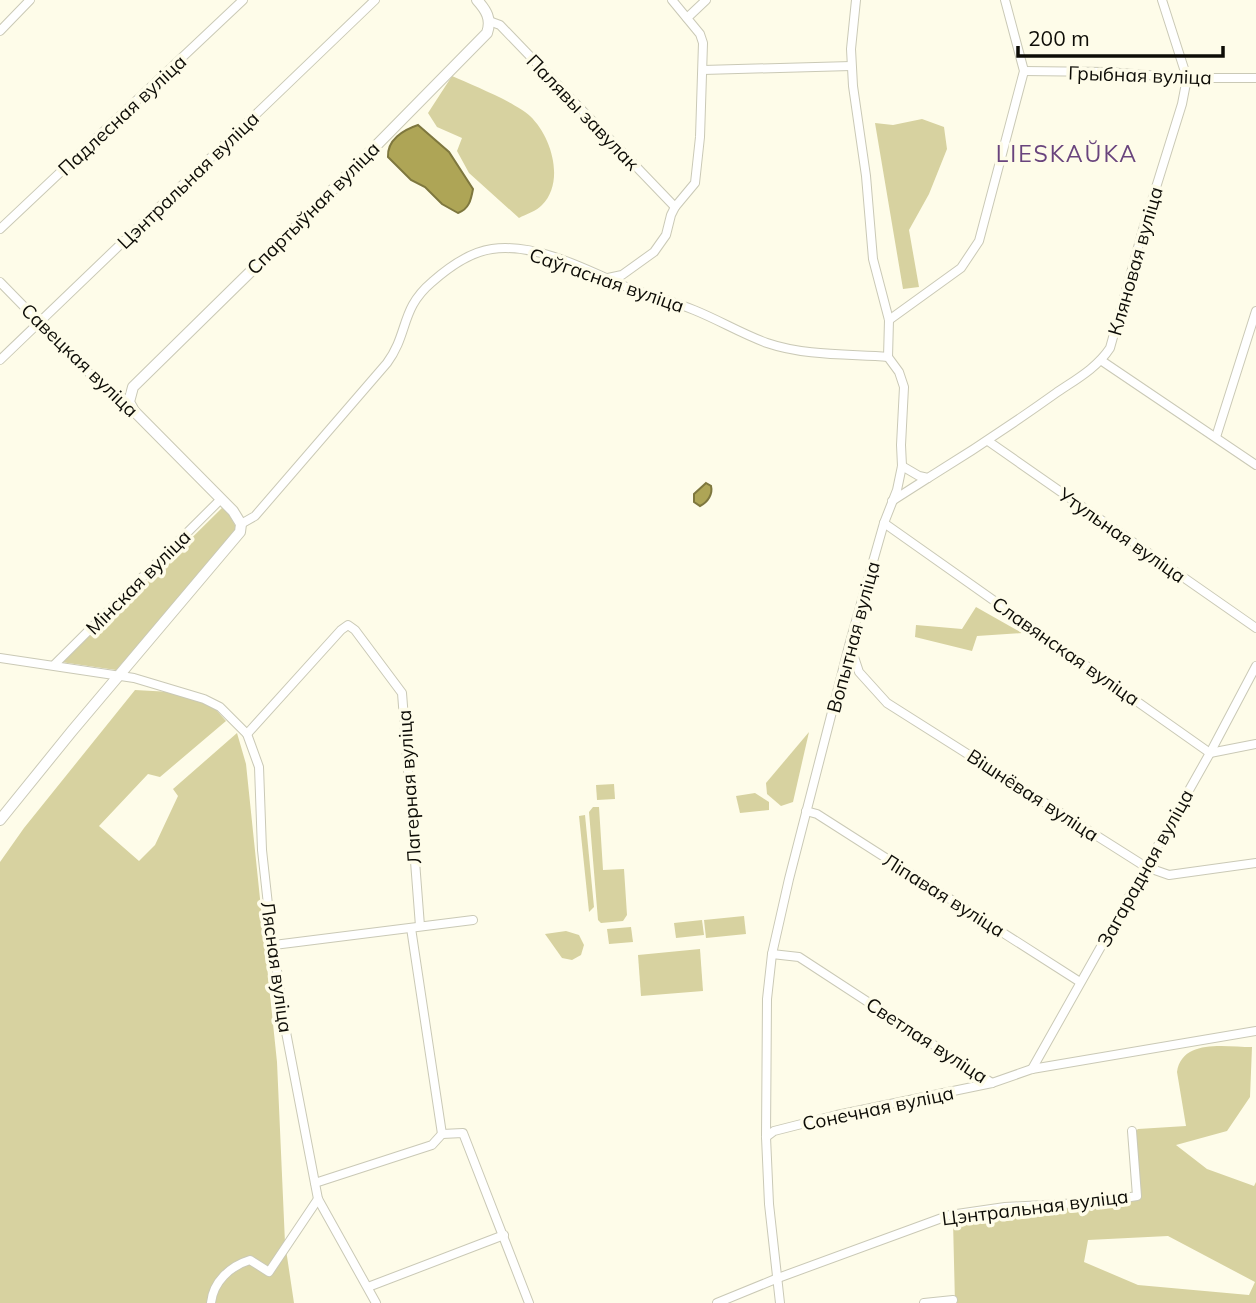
<svg xmlns="http://www.w3.org/2000/svg" width="1256" height="1303" font-family="Mulish,sans-serif">
	<style>
		.green { fill: #d7d2a0; fill-rule: evenodd }
		.water { fill: #aea556; stroke: #7e773e; stroke-width: 2 }
		.lines { fill: none; stroke-linecap: round; stroke-linejoin: round }
		.minor-casing { stroke: #cac9b6; stroke-width: 10 }
		.secondary-casing { stroke: #cac9b6; stroke-width: 12 }
		.minor { stroke: #fff; stroke-width: 8 }
		.secondary { stroke: #fff; stroke-width: 10 }
		.labels { text-anchor: middle; dominant-baseline: central; stroke-width: 7; stroke-linejoin: round; paint-order: stroke }
		.street-label { font-size: 19px; fill: #0d0c06; stroke: #fefce9 }
		.quarter-label { font-size: 23px; letter-spacing: 2px; fill: #69447d; stroke: #fefce9 }
	</style>
	<rect width="100%" height="100%" fill="#fefce9"/>
	<!-- green -->
	<g class="green">
		<path d="M452 76C472 85 515 102 530 116 552 137 565 182 542 205 537 211 526 214 519 218L469 173 457 151 462 138 437 127 428 113Z"/>
		<path d="M922 119 944 127 947 149 929 194 909 230 919 287 903 289 875 123 893 125Z"/>
		<path d="M224 506 236 527 231 540 116 670 61 662 134 595Z"/>
		<path d="M976 607 1022 633 977 636 972 651 915 637 916 625 962 629Z"/>
		<path d="M135 690 171 692 212 705 226 721 160 777 148 774 99 826 139 861 155 845 178 796 173 789 237 733 246 764 277 1062 285 1243 294 1303H0V862L24 828Z"/>
		<path d="M809 732 793 802 781 806 767 794 766 783Z"/>
		<path d="M614 784 615 799 597 800 596 785Z"/>
		<path d="M755 793 769 802V810L740 813 736 796Z"/>
		<path d="M593 807H599L603 870 624 869 627 915 623 921 601 923 598 920 589 812Z"/>
		<path d="M585 815 594 907 589 912 579 816Z"/>
		<path d="M744 916 746 934 706 938 704 920Z"/>
		<path d="M702 920 704 935 676 938 674 923Z"/>
		<path d="M631 927 633 942 609 944 607 929Z"/>
		<path d="M566 931 579 935 584 945 581 955 572 960 562 958 545 934Z"/>
		<path d="M700 949 703 991 641 996 638 955Z"/>
		<path d="M1252 1047 1250 1097 1227 1131 1176 1145 1207 1169 1254 1186 1256 1182V1303H955L953 1221 1141 1199 1134 1132 1138 1129 1186 1126 1177 1072C1182 1038 1226 1047 1252 1047ZM1168 1236 1255 1282 1249 1295 1138 1285 1084 1262 1088 1240Z"/>
	</g>
	<!-- water -->
	<g class="water">
		<path d="M418 125 449 152 473 189C471 200 469 209 458 213L442 204 425 187 411 180 388 157C387 140 403 130 418 125Z"/>
		<path d="M706 483 711 486C713 494 708 502 700 506L694 502V494Z"/>
	</g>
	<g class="lines">
		<defs>
			<g id="minor">
				<path d="M687 18 706 0"/>
				<path d="M489 21 500 25 675 207"/>
				<path d="M0 31 30 0"/>
				<path d="M703 70 851 66"/>
				<path d="M1024 71 1107 72 1187 78H1256"/>
				<path d="M0 229 243 0"/>
				<path d="M608 278 622 275 654 252 666 235 671 215 675 207 695 183 700 137 703 43 700 34 672 0"/>
				<path d="M0 282 95 379 129 402"/>
				<path d="M889 320 961 268 979 241 1024 71 1005 0"/>
				<path d="M0 360 375 0"/>
				<path d="M1102 361 1256 465"/>
				<path d="M1216 437 1256 311"/>
				<path d="M988 441 1256 628"/>
				<path d="M902 466 919 476 928 478C972 451 1014 423 1056 393 1075 380 1097 368 1110 348L1144 226 1182 104 1187 78 1162 0"/>
				<path d="M892 501 928 478"/>
				<path d="M884 523 1210 753 1256 744"/>
				<path d="M241 524 255 516 387 363C409 333 400 309 432 282 449 267 470 252 492 249 534 243 582 267 619 284 643 294 670 300 694 310 719 320 742 334 767 343 805 356 849 354 888 357"/>
				<path d="M851 648 859 672 887 703 1146 867 1169 875 1256 863"/>
				<path d="M0 658 134 678 204 699 220 707 247 734 259 767 262 850 270 923 286 1032 318 1199 376 1303"/>
				<path d="M54 665 221 499"/>
				<path d="M247 734 341 630 348 625 355 630 402 693 420 926"/>
				<path d="M806 811 817 814 1080 982"/>
				<path d="M411 928 442 1134"/>
				<path d="M274 945 473 920"/>
				<path d="M772 954 799 957 992 1083"/>
				<path d="M1032 1069 1210 753 1256 666"/>
				<path d="M766 1137 774 1131 837 1115 992 1083 1032 1069 1256 1031"/>
				<path d="M315 1183 432 1145 442 1134 463 1133 529 1303"/>
				<path d="M368 1287 504 1235"/>
				<path d="M211 1303C213 1282 230 1266 250 1260L269 1272 318 1199"/>
				<path d="M717 1303 778 1278 950 1215 1005 1207 1099 1202 1137 1196 1132 1131"/>
				<path d="M780 1303 769 1204 766 1137 767 999 772 954 789 879 850 642 884 523 897 490 902 466 901 445 904 387 899 372 888 357 889 320 873 259 866 176 853 86 851 49 856 0"/>
				<path d="M924 1303 953 1300"/>
			</g>
			<path id="secondary" d="M0 820 72 731 240 532 241 524 233 511 134 411 129 402 133 387 298 225 487 33C492 19 486 10 477 0"/>
		</defs>
		<!-- minor casing -->
		<use href="#minor" class="minor-casing"/>
		<!-- secondary casing -->
		<use href="#secondary" class="secondary-casing"/>
		<!-- minor -->
		<use href="#minor" class="minor"/>
		<!-- secondary -->
		<use href="#secondary" class="secondary"/>
	</g>
	<g class="labels">
		<!-- street labels -->
		<g class="street-label">
			<text transform="translate(1140 75) rotate(2)">Грыбная вуліца</text>
			<text transform="translate(583 112) rotate(46)">Палявы завулак</text>
			<text transform="translate(122 115) rotate(-43)">Падлесная вуліца</text>
			<text transform="translate(188 180) rotate(-44)">Цэнтральная вуліца</text>
			<text transform="translate(313 208) rotate(-45)">Спартыўная вуліца</text>
			<text transform="translate(1135 261) rotate(-74)">Кляновая вуліца</text>
			<text transform="translate(607 280) rotate(19)">Саўгасная вуліца</text>
			<text transform="translate(80 360) rotate(44)">Савецкая вуліца</text>
			<text transform="translate(1122 535) rotate(35)">Утульная вуліца</text>
			<text transform="translate(138 582) rotate(-45)">Мінская вуліца</text>
			<text transform="translate(853 637) rotate(-75)">Вопытная вуліца</text>
			<text transform="translate(1066 651) rotate(35)">Славянская вуліца</text>
			<text transform="translate(409 787) rotate(-94)">Лагерная вуліца</text>
			<text transform="translate(1033 795) rotate(33)">Вішнёвая вуліца</text>
			<text transform="translate(1145 868) rotate(-61)">Загарадная вуліца</text>
			<text transform="translate(944 895) rotate(32)">Ліпавая вуліца</text>
			<text transform="translate(277 967) rotate(82)">Лясная вуліца</text>
			<text transform="translate(927 1040) rotate(33)">Светлая вуліца</text>
			<text transform="translate(878 1108) rotate(-12)">Сонечная вуліца</text>
			<text transform="translate(1035 1207) rotate(-7)">Цэнтральная вуліца</text>
		</g>
		<!-- quarter labels -->
		<g class="quarter-label">
			<text x="1067" y="153">LIESKAŬKA</text>
		</g>
	</g>
	<!-- scale -->
	<path d="M1018 46v10h205v-10" fill="none" stroke="#0d0c06" stroke-width="3.5"/>
	<text x="1028" y="46" font-size="21" fill="#0d0c06" stroke="#fefce9" stroke-width="5" paint-order="stroke">200 m</text>
</svg>
